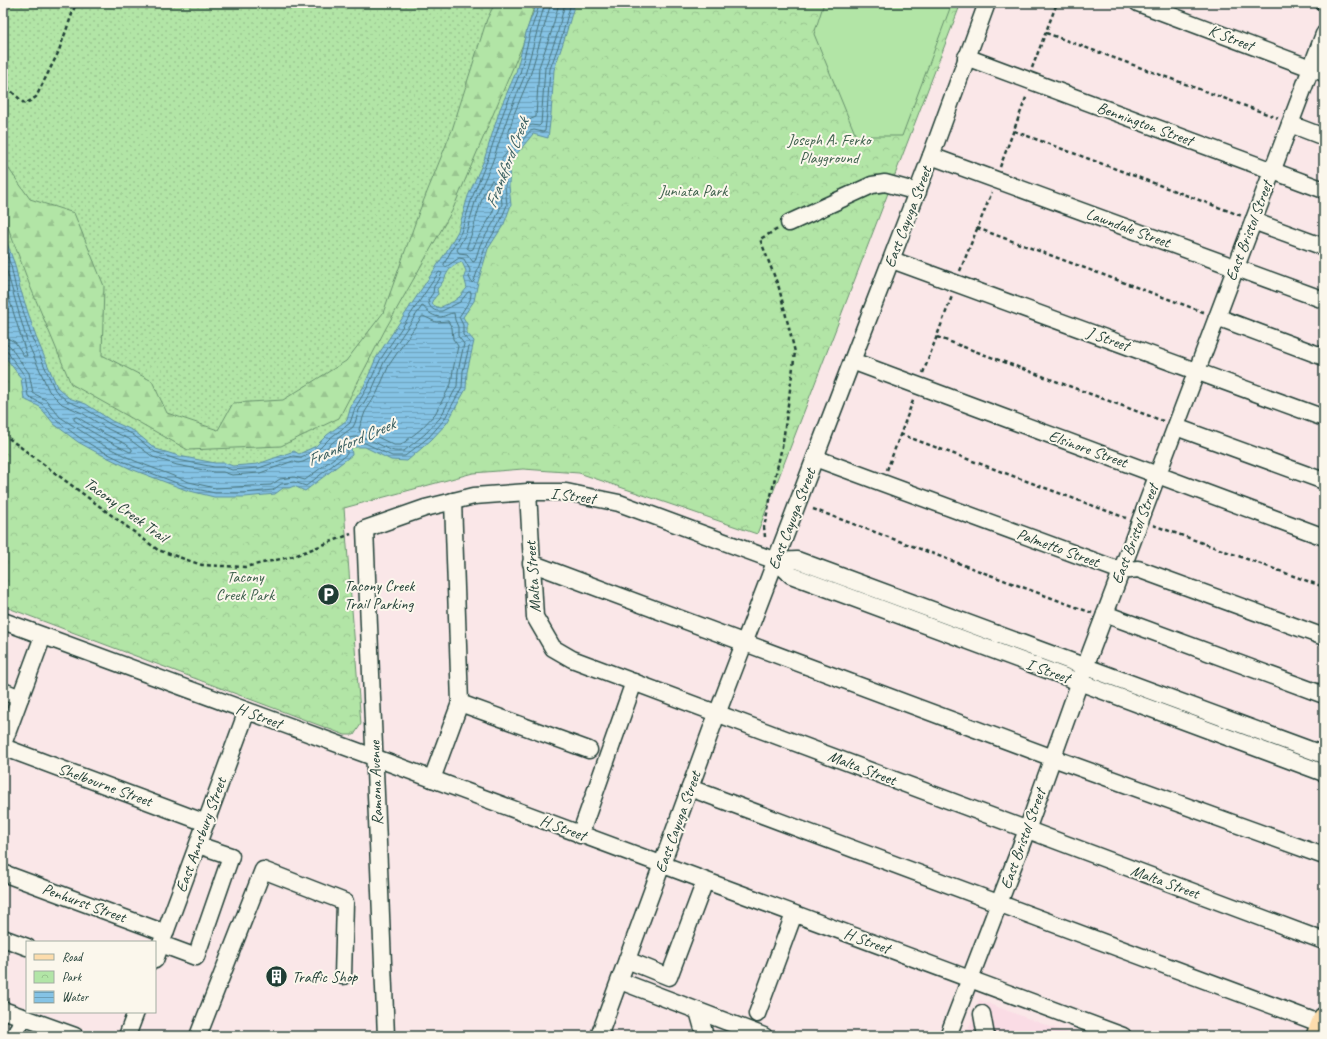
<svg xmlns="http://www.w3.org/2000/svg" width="1327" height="1039" font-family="Caveat,sans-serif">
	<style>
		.built { fill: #fadce5 }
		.grass { fill: url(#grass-dots); stroke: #68916d }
		.forest { fill: url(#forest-firs); stroke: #68916d }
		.park { fill: url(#park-crowns); stroke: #68916d }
		.pitch { fill: #b2e5a6; stroke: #68916d }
		.water { fill: url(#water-rules); stroke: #5c8d9e; fill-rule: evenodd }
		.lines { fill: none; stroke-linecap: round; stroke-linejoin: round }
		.shore { stroke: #48737b; stroke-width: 1 }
		.minor-casing { stroke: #1f3d34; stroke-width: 19 }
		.major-casing { stroke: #1f3d34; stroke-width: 24 }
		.path { stroke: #1f3d34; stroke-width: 2.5; stroke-dasharray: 4 3; stroke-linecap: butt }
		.minor { stroke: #fbf7ec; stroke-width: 16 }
		.major { stroke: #fcdcac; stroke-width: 21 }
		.labels { text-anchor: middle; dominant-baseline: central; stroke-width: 4; stroke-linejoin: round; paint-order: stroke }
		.street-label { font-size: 16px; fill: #1f3d34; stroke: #fbf7ec }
		.park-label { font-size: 16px; fill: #3c5f4b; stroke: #fbf7ec }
		.poi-label { font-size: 16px; fill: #1f3d34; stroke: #fbf7ec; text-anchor: start }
		.water-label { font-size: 17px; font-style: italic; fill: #385e60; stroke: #fbf7ec }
	</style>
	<defs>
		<pattern id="grass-dots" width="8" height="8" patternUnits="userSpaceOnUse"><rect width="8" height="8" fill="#b2e5a6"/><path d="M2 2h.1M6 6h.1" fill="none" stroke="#99c590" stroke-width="1.8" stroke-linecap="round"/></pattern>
		<pattern id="forest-firs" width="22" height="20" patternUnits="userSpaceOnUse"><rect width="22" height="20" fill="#b2e5a6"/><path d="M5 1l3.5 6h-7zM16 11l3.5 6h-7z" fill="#99c590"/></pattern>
		<pattern id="park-crowns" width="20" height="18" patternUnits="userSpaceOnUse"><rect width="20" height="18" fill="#b2e5a6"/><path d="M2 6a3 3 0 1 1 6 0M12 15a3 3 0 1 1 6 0" fill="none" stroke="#99c590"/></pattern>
		<pattern id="water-rules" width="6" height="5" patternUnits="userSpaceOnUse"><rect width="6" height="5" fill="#85c3e5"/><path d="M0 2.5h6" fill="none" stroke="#6ca0ba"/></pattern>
	</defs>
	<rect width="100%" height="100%" fill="#fae7e8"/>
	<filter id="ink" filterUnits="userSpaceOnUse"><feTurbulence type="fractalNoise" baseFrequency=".025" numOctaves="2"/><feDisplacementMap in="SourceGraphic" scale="8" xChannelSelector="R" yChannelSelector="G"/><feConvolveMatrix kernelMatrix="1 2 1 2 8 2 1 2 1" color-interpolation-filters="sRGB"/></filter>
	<g filter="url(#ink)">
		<!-- built -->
		<path class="built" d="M979 1000 1075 1036H966Z"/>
		<!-- grass -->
		<path class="grass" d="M3 3H558L469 287 404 419 259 483 156 463 71 408 21 335 3 276Z"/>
		<!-- forest -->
		<path class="forest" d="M495 3H535L523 44 452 211 386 328 339 418 281 446 188 450 71 384 30 286 3 214V93L6 97 4 162 30 199 74 213 104 286 102 355 152 381 167 413 218 430 233 403 283 400 346 361 383 313 419 212 452 130 487 19Z"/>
		<!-- park -->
		<path class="park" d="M558 3H961L757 534 579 473 523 469 473 473 344 508 361 724 354 735H345L3 606V276L21 335 71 408 156 463 259 483 353 444 469 287Z"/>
		<!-- pitch -->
		<path class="pitch" d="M824 3H952L902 136H856L814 34Z"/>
		<!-- water -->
		<path class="water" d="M537 3H575L565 37 554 70 551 114 548 138 533 134 510 162 509 186 511 205 504 224 488 249 478 282 474 301 463 317 467 324V333L474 341 467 372 466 389 447 423 431 440 407 461 391 460 365 447H351L352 455 305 491 294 486 289 488H283L275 494 245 497H214L186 490 131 469 96 452 78 442 54 424 40 407 24 399 21 378 6 358 3 347V232L15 265 20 288 36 337 57 387 69 398 86 404 112 421 134 431 156 449 179 456 215 463H225L233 466 258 464 294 451 299 454 316 446 327 435 347 420 351 406 364 386 376 358 446 252 458 231 468 196 484 160 500 109 516 72 527 29ZM462 262 466 271 464 277 467 288C464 291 461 296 458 298 453 303 445 304 440 308L433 305 432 301 438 294 437 289C449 277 443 269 462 262Z"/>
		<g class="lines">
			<!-- shore -->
			<g class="shore">
				<path d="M540 3 531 30 520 73 504 111 487 161 472 198 461 232 444 264V266L446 267 459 258 464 259 470 270 469 277 472 283 474 281 485 248 500 222 507 205 505 186 507 160 530 131 534 130 543 132 545 131 547 113 550 69 562 36 571 3"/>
				<path d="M545 3 525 75 509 113 492 163 476 199 466 233 457 250 459 253 467 254 473 262 475 261 480 245 495 220 502 204 500 186 502 159 527 127 532 125 539 126 541 124 545 68 557 35 565 3"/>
				<path d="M551 3 530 76 514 114 508 135 509 137H511L524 122 536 117 539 67 551 33 559 3"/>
				<path d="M492 180 494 182C494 189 497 197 495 204 492 220 478 233 473 249L470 250 467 248V246C476 227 479 195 492 180Z"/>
				<path d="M3 245 11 266 16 289 32 338 55 390 67 401 84 408 110 424 132 434 155 452 178 460 214 467H224L232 470 259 468 293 456 301 457 319 449 330 438 350 423 355 408 367 388 380 360 439 272 442 273 439 280 434 286 433 293 428 300C429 308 434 312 442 311L460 302 468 292H471V294L470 300 459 317 463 325V335L470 343 463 371 462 387 444 420 429 437 405 456H392L365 443H350L347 447V454L306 486 294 482 281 484 273 490 245 493H215L187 487 133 466 98 449 80 438 57 421 42 404 28 396 25 376 10 356 8 351 3 349"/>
				<path d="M3 258 27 341 49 391 62 404 82 413 108 429 129 439 153 457 177 465 214 472H223L232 475 260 473 293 461 298 463 303 462 321 453 333 442 353 427 355 423 359 410 372 390 384 362 422 306 424 307C427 312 434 317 441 317 446 316 449 313 454 313L455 320 458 327V336L464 344 458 371 457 386 440 418 425 434 404 451C400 451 395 452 391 450 378 445 356 428 343 443L342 452 305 480 294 477 280 479 271 485 215 488 189 482 135 461 101 444 60 417 46 400 33 393 29 373 15 354 11 347 7 344H3"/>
				<path d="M3 279 27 356H24L15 342 9 339 3 338"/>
				<path d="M423 316 436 322 448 321 452 328 453 339 458 346 453 370 451 384 435 414 421 429 401 445H394L369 433 360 432 359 429 365 412 377 393 389 365 421 318Z"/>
				<path d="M77 417 105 434 126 444 132 449V451L130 452C110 442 92 433 74 420V418Z"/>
			</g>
			<defs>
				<g id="minor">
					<path d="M1138 3 1324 73"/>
					<path d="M966 57 1324 190"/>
					<path d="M1290 124 1324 137"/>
					<path d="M931 156 1324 300"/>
					<path d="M1253 221 1324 247"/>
					<path d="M789 223 872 185 885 183 918 192"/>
					<path d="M892 260 1324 418"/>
					<path d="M1217 317 1324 357"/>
					<path d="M852 361 1324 537"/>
					<path d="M1176 427 1324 481"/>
					<path d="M815 458 1121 571 1138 569 1324 637"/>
					<path d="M528 492 535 617 553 648 572 659 1324 941"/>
					<path d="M776 561 791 575 1324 773"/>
					<path d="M531 563 1053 758 1324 856"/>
					<path d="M1105 614 1324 695"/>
					<path d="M3 621 376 758 1123 1036"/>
					<path d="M3 691 20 698"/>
					<path d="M460 703 589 750"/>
					<path d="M3 744 43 636"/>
					<path d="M3 747 206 823"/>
					<path d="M432 779 460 703 453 501"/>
					<path d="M690 788 1322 1024"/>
					<path d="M580 835 634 682"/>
					<path d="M3 873 165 933"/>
					<path d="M3 938 27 947"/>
					<path d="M161 944 196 957 231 856 198 845"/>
					<path d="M155 960 247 711"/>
					<path d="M627 960 669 977 705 881"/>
					<path d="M620 981 764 1036"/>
					<path d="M3 1010 75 1036"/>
					<path d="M698 1011 705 1036"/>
					<path d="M757 1014 794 914"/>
					<path d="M982 1014 986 1036"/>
					<path d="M15 1036 23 1017"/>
					<path d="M127 1036 136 1012"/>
					<path d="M198 1036 263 870 345 902 343 976"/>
					<path d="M386 1036 365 529 425 508 474 496 528 492H566L619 503 776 561 797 560 1324 755"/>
					<path d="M599 1036 717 714 852 361 931 156 987 3"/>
					<path d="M948 1036 1027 830 1085 667 1324 34"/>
				</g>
				<path id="major" d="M1317 1036 1324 1018"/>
			</defs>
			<!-- minor casing -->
			<use href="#minor" class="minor-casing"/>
			<!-- major casing -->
			<use href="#major" class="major-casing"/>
			<!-- path -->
			<g class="path">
				<path d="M1302 3 1319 9"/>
				<path d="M1046 33 1278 118"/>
				<path d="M1032 68 1057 3"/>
				<path d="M3 73 9 89 25 104 36 97 58 53 76 3"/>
				<path d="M1014 131 1242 216"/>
				<path d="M1000 167 1027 95"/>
				<path d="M977 228 1206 313"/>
				<path d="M960 271 992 192"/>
				<path d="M937 337 1163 421"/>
				<path d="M923 373 952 296"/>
				<path d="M3 434 158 550 202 565 245 567 294 556 351 534"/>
				<path d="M900 434 1126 518"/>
				<path d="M887 470 914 398"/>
				<path d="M813 509 1092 613"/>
				<path d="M1153 525 1324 587"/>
				<path d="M765 537 764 527 783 442 795 352 779 288 760 239 778 229"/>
			</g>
			<!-- minor -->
			<use href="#minor" class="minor"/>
			<!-- major -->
			<use href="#major" class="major"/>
		</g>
	</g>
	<!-- icons -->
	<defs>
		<symbol id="parking-disc" viewBox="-11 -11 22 22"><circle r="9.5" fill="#1f3d34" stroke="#fbf7ec"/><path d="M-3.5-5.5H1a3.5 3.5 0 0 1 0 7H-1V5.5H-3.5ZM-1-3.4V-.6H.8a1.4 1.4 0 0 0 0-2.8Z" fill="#fff"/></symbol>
		<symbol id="building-disc" viewBox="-11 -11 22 22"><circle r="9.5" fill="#1f3d34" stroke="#fbf7ec"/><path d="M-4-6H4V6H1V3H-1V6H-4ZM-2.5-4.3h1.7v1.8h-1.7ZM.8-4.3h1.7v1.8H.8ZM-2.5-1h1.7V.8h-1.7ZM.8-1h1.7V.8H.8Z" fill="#fff"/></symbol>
	</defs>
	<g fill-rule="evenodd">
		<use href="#parking-disc" x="316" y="582" width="25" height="25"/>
		<use href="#building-disc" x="264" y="964" width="25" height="25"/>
	</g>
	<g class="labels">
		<!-- street labels -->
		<g class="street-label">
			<text transform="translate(1231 38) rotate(21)">K Street</text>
			<text transform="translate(1145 124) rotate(20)">Bennington Street</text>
			<text transform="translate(908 217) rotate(-69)">East Cayuga Street</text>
			<text transform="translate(1128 228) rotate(20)">Lawndale Street</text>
			<text transform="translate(1249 231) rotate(-69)">East Bristol Street</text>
			<text transform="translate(1108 339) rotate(20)">J Street</text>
			<text transform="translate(1088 449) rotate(20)">Elsinore Street</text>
			<text transform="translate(573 496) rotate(7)">I Street</text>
			<text transform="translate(126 510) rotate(36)">Tacony Creek Trail</text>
			<text transform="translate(792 519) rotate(-69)">East Cayuga Street</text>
			<text transform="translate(1135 534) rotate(-69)">East Bristol Street</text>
			<text transform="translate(1058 548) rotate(20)">Palmetto Street</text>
			<text transform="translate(533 577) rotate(-94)">Malta Street</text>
			<text transform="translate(1048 671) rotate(20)">I Street</text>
			<text transform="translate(259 716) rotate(20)">H Street</text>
			<text transform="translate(862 768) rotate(21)">Malta Street</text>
			<text transform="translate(376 783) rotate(-92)">Ramona Avenue</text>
			<text transform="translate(105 785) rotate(20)">Shelbourne Street</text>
			<text transform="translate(678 822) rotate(-70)">East Cayuga Street</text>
			<text transform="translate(563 828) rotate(20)">H Street</text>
			<text transform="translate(201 835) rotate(-70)">East Annsbury Street</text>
			<text transform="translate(1023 839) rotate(-70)">East Bristol Street</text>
			<text transform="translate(1165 882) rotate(20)">Malta Street</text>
			<text transform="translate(84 903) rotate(20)">Penhurst Street</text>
			<text transform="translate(867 941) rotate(20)">H Street</text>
		</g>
		<!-- park labels -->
		<g class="park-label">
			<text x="829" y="140">Joseph A. Ferko<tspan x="829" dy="18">Playground</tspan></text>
			<text x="693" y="191">Juniata Park</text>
			<text x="245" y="577">Tacony<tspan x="245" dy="18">Creek Park</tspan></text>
		</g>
		<!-- poi labels -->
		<g class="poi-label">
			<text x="344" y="586">Tacony Creek<tspan x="344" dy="18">Trail Parking</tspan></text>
			<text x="292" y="977">Traffic Shop</text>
		</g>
		<!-- water labels -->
		<g class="water-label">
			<text transform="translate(507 163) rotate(-69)">Frankford Creek</text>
			<text transform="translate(351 442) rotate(-24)">Frankford Creek</text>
		</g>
	</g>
	<!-- margin -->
	<rect width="1327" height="1039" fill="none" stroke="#fbf7ec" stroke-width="16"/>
	<rect x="8" y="8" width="1311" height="1023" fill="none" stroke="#1f3d34" stroke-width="1.5" filter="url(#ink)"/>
	<!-- legend -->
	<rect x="26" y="941" width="130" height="72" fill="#fbf7ec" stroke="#a3ada2"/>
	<rect x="34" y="954" width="20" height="6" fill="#fcdcac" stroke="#a3ada2"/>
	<text x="62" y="961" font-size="12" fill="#1f3d34">Road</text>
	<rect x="34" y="971" width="20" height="12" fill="url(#park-crowns)" stroke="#a3ada2"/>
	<text x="62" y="981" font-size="12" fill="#1f3d34">Park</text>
	<rect x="34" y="991" width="20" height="12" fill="url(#water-rules)" stroke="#a3ada2"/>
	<text x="62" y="1001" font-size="12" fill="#1f3d34">Water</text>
</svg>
